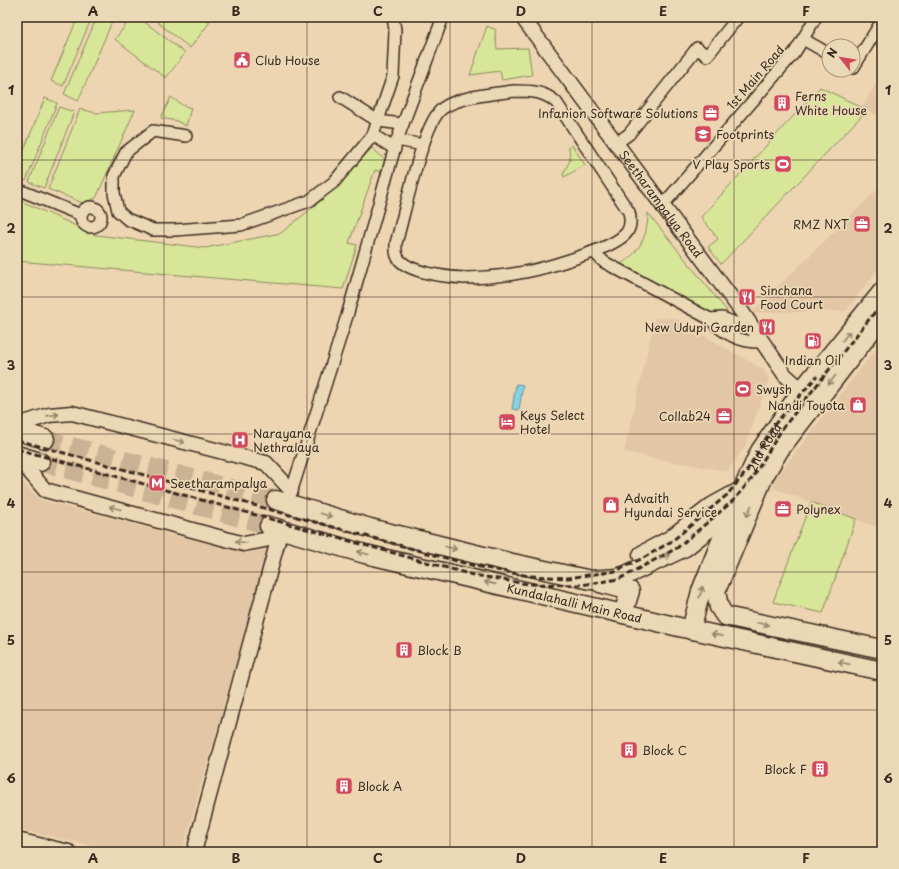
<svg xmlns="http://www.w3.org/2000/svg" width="899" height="869" font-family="'Playpen Sans',sans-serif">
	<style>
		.built { fill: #e3c6a5 }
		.green { fill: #d8e699; stroke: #8a885c }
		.water { fill: #86d3e6; stroke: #688f96 }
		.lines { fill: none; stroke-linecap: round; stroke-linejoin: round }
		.primary-tunnel { stroke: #c9b394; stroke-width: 18; stroke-dasharray: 18 9; stroke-linecap: butt }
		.minor-casing { stroke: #3b2a1e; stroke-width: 14 }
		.tertiary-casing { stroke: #3b2a1e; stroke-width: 17 }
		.primary-casing { stroke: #3b2a1e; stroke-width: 21 }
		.minor { stroke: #ebd8b6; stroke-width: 11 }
		.tertiary { stroke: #ebd8b6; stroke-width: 14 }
		.primary { stroke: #ebd8b6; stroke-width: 18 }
		.rail { stroke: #3b2a1e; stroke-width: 3; stroke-dasharray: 6 3; stroke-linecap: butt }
		.oneway { stroke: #93816a }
		.grid { fill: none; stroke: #3b2a1e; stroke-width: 1; stroke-opacity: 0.55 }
		.labels { text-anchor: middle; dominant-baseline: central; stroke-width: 3.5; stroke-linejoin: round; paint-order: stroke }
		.poi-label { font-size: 12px; fill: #3b2a1e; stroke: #ebd8b6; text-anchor: start }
		.street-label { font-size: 12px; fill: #3b2a1e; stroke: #ebd8b6 }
		.neatline { fill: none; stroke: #3b2a1e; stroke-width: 1.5 }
		.grid-label { font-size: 13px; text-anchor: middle; font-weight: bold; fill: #3b2a1e }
	</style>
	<rect width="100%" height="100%" fill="#edd5b2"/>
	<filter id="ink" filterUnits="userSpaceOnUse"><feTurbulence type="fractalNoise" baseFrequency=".025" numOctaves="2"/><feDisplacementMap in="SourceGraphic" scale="8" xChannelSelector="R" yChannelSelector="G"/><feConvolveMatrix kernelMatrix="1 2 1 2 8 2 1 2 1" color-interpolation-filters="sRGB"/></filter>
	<g filter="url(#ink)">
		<!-- built -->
		<g class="built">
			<path d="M882 74V119L862 107Z"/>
			<path d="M882 185V264L846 311 751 313Z"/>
			<path d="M655 318H674L764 370 769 380 744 449 727 471 657 459 624 452Z"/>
			<path d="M882 341V529L773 488 774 480Z"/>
			<path d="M17 473 29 489 41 500 248 554 270 543 182 852H120L17 829Z"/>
		</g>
		<!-- green -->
		<g class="green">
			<path d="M78 17H92L63 86 51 81Z"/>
			<path d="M97 17H114L78 101 64 94Z"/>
			<path d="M132 17H138L185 53 166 78 115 39Z"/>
			<path d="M151 17H203L210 22 190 48Z"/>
			<path d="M487 26 496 30 495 32 497 49 528 48 532 75 502 80 500 71 470 75Z"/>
			<path d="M820 87 867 110 721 264 708 247 718 239 701 217Z"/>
			<path d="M171 97 182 105 191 108 186 126 177 121 161 118Z"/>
			<path d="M45 98 57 103 26 181 17 177V167Z"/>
			<path d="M59 107 74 112 44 188 29 182Z"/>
			<path d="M80 109 96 113 135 110 96 198 83 203 48 189Z"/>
			<path d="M572 145 585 165 564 177 563 174 570 160 569 147Z"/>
			<path d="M372 148 385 160 382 172 375 170 349 243 357 245 343 289 17 261V208L21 201 96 235 205 248 281 233 322 200Z"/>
			<path d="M648 213 727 311 715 316 621 264C640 252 648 235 648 213Z"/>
			<path d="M811 502 856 519 823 613 773 602Z"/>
		</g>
		<!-- water -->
		<path class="water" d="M516 384 523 385 519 410 512 409Z"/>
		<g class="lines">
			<!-- primary-tunnel -->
			<g class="primary-tunnel">
				<path d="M45 439 276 500"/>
				<path d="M40 462 269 526"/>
			</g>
			<defs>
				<g id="minor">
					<path d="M803 39 829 54"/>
					<path d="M853 68 882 21"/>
					<path d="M514 91C531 91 543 91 556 102L629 212C631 220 631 226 627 232 616 249 539 270 519 273 502 276 481 278 464 278 447 277 408 273 398 258 395 253 396 248 396 243 404 217 423 121 443 108 461 96 493 94 514 91Z"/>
					<path d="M340 97 378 121 402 124"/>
					<path d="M373 135 395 149"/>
					<path d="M186 136 153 131 126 152 114 176V193L118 211 127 219 153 230H175L241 225 309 201 334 182 373 135 393 76 395 30 393 17"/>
					<path d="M397 140 423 145"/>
					<path d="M615 144 629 134 697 48 707 56 738 17"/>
					<path d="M17 189 81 215"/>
					<path d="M662 206 795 52 816 17"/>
					<circle cx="91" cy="217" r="10"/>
					<path d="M594 252 604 262 710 319C724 334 742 343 762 342"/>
					<path d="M710 319 722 318 754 330"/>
					<path d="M290 496 347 316 397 140 443 17"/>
					<path d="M27 852 28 842"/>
				</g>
				<g id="tertiary">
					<path id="s1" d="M522 17 742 312 785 375 802 390"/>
					<path d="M22 432 24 423 49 415 72 413 266 463 291 490"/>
					<path d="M24 457 23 464 45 490 244 544 279 537"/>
					<path d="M17 840 69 852"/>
					<path d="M194 852 281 529"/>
				</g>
				<g id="primary">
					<path d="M882 317 780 449 764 476 716 591 719 607 725 616 882 649"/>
					<path d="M17 431 45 439"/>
					<path d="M17 455 40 462"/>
					<path d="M276 500 370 528 508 562 591 580 617 578 626 575 685 547 734 508"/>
					<path id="s2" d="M269 526 365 554 679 627 882 671"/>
					<path d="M642 555 670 540 712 507 741 491"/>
					<path d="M600 583 630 591 623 614"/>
					<path id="s3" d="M691 630 701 591 734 508 760 451 802 390 882 292"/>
				</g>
			</defs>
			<!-- minor casing -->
			<use href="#minor" class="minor-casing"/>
			<!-- tertiary casing -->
			<use href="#tertiary" class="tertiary-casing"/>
			<!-- primary casing -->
			<use href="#primary" class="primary-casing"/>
			<!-- minor -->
			<use href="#minor" class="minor"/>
			<!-- tertiary -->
			<use href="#tertiary" class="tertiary"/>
			<!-- primary -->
			<use href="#primary" class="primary"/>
			<!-- rail -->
			<g class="rail">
				<path d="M17 440 475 566 529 576 568 578 616 571 645 557 672 541 727 495 746 472 774 425 817 376"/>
				<path d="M17 449 473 575 528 584 581 585 619 579 677 548 734 500 753 477 782 429 882 303"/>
			</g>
		</g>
		<!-- one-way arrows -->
		<defs><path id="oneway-shaft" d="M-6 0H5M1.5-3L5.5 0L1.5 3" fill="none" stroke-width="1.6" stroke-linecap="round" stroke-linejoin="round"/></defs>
		<g class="oneway">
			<use href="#oneway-shaft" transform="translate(846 336) rotate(-51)"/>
			<use href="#oneway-shaft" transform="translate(832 380) rotate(128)"/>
			<use href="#oneway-shaft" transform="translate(53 415) rotate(-8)"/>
			<use href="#oneway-shaft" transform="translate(179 441) rotate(15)"/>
			<use href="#oneway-shaft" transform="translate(115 508) rotate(-165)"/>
			<use href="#oneway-shaft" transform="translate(749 511) rotate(114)"/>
			<use href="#oneway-shaft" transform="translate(326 515) rotate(17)"/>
			<use href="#oneway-shaft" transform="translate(241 542) rotate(-171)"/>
			<use href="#oneway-shaft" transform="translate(451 548) rotate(14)"/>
			<use href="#oneway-shaft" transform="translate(363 553) rotate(-165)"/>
			<use href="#oneway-shaft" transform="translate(665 557) rotate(-25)"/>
			<use href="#oneway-shaft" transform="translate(490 583) rotate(-167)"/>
			<use href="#oneway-shaft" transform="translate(701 592) rotate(-73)"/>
			<use href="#oneway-shaft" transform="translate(763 624) rotate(12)"/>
			<use href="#oneway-shaft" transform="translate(717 635) rotate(-168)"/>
			<use href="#oneway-shaft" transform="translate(844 663) rotate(-168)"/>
		</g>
	</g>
	<!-- grid -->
	<path class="grid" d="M164 17V852M307 17V852M450 17V852M592 17V852M734 17V852M17 160H882M17 297H882M17 434H882M17 572H882M17 710H882"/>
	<!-- icons -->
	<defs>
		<symbol id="civic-square" viewBox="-11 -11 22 22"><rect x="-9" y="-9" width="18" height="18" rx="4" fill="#d1495b" stroke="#ebd8b6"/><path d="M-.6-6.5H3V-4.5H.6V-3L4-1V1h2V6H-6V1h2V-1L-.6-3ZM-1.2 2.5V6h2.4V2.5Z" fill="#fff"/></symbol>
		<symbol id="building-square" viewBox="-11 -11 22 22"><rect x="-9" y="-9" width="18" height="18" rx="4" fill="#d1495b" stroke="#ebd8b6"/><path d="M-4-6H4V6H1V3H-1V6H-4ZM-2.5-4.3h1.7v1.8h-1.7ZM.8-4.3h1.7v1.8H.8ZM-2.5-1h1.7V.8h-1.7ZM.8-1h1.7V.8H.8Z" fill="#fff"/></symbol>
		<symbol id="office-square" viewBox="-11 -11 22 22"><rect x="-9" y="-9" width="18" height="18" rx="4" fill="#d1495b" stroke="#ebd8b6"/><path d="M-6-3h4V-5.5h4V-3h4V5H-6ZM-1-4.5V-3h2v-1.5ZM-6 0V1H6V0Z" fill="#fff"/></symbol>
		<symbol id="school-square" viewBox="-11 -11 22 22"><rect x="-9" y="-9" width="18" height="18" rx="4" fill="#d1495b" stroke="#ebd8b6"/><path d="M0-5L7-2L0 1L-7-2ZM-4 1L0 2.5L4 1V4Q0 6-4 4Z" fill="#fff"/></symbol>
		<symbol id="stadium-square" viewBox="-11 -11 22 22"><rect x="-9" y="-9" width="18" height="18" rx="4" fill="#d1495b" stroke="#ebd8b6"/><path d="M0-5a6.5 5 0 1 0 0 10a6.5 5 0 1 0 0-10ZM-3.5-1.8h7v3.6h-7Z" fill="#fff"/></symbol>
		<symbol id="restaurant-square" viewBox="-11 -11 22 22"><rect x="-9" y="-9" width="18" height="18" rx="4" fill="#d1495b" stroke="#ebd8b6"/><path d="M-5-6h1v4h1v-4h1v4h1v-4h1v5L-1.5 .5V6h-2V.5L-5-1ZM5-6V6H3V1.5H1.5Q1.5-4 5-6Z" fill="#fff"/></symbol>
		<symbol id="fuel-square" viewBox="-11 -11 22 22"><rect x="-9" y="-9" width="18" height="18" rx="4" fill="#d1495b" stroke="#ebd8b6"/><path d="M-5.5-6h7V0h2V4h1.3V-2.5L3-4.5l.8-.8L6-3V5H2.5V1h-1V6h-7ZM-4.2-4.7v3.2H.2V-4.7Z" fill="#fff"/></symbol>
		<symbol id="shop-square" viewBox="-11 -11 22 22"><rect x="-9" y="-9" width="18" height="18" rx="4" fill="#d1495b" stroke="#ebd8b6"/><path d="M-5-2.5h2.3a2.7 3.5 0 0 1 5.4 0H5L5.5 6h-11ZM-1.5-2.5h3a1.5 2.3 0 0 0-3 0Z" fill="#fff"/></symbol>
		<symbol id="hotel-square" viewBox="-11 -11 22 22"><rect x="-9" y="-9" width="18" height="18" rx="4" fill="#d1495b" stroke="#ebd8b6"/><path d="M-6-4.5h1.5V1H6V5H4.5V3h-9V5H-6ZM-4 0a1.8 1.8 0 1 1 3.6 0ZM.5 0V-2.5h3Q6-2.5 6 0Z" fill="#fff"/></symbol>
		<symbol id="hospital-square" viewBox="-11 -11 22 22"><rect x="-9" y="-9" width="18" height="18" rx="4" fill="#d1495b" stroke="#ebd8b6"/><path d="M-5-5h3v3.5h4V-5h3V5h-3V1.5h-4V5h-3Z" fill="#fff"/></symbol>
		<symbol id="metro-square" viewBox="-11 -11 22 22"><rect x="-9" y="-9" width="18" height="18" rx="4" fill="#d1495b" stroke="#ebd8b6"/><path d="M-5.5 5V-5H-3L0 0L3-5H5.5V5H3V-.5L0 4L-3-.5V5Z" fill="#fff"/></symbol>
	</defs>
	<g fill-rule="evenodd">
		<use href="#civic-square" x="232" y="50" width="20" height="20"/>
		<use href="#building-square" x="772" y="93" width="20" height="20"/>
		<use href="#office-square" x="701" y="103" width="20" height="20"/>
		<use href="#school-square" x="693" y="124" width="20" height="20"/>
		<use href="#stadium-square" x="773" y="154" width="20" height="20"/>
		<use href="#office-square" x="852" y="214" width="20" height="20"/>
		<use href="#restaurant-square" x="737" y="287" width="20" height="20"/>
		<use href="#restaurant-square" x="757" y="317" width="20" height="20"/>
		<use href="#fuel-square" x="803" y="331" width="20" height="20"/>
		<use href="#stadium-square" x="733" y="379" width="20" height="20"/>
		<use href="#shop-square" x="848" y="395" width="20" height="20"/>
		<use href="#office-square" x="714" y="406" width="20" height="20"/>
		<use href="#hotel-square" x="497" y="412" width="20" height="20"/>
		<use href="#hospital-square" x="230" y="430" width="20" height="20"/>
		<use href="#metro-square" x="147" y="473" width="20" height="20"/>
		<use href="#shop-square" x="601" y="495" width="20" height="20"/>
		<use href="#office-square" x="773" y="499" width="20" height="20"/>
		<use href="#building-square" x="394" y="640" width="20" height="20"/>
		<use href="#building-square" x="619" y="740" width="20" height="20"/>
		<use href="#building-square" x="810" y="759" width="20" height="20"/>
		<use href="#building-square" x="334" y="776" width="20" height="20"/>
	</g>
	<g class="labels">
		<!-- poi labels -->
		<g class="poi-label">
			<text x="255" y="60">Club House</text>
			<text x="795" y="96">Ferns<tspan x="795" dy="14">White House</tspan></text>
			<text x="698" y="113" text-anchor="end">Infanion Software Solutions</text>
			<text x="716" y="134">Footprints</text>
			<text x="770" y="164" text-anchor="end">V Play Sports</text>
			<text x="849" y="224" text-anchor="end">RMZ NXT</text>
			<text x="760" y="290">Sinchana<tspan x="760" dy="14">Food Court</tspan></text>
			<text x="754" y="327" text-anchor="end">New Udupi Garden</text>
			<text x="813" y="360" text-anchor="middle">Indian Oil</text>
			<text x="756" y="389">Swysh</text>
			<text x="845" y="405" text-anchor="end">Nandi Toyota</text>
			<text x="520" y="415">Keys Select<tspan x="520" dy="14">Hotel</tspan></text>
			<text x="711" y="416" text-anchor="end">Collab24</text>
			<text x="253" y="433">Narayana<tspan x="253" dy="14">Nethralaya</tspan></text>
			<text x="170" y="483">Seetharampalya</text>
			<text x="624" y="498">Advaith<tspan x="624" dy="14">Hyundai Service</tspan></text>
			<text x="796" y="509">Polynex</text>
			<text x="417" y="650">Block B</text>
			<text x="642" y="750">Block C</text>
			<text x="807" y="769" text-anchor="end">Block F</text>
			<text x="357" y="786">Block A</text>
		</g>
		<!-- street labels -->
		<g class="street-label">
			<text transform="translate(755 77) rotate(-49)">1st Main Road</text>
			<text stroke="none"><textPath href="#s1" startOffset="233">Seetharampalya Road</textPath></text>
			<text stroke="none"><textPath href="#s3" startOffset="197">2nd Road</textPath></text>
			<text stroke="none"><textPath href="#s2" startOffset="315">Kundalahalli Main Road</textPath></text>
		</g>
	</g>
	<!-- margin -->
	<rect width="899" height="869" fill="none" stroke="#ebd8b6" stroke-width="44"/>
	<!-- north arrow -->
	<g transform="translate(841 58) rotate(301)"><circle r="19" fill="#ebd8b6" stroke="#a59279"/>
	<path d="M0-3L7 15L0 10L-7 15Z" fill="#d1495b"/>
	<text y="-6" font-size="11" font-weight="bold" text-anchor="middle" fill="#3b2a1e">N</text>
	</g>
	<rect x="22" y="22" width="855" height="825" class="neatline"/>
	<g class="grid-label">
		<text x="93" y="16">A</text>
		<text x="236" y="16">B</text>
		<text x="378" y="16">C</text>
		<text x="521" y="16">D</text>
		<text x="663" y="16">E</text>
		<text x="806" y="16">F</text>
		<text x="11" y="95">1</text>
		<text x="888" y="95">1</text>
		<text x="11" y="233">2</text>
		<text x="888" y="233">2</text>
		<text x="11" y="370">3</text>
		<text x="888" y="370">3</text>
		<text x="11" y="508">4</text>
		<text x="888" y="508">4</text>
		<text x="11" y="645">5</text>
		<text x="888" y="645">5</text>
		<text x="11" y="783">6</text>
		<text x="888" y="783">6</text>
		<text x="93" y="863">A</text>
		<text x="236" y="863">B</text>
		<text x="378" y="863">C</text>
		<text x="521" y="863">D</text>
		<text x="663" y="863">E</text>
		<text x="806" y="863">F</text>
	</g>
</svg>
